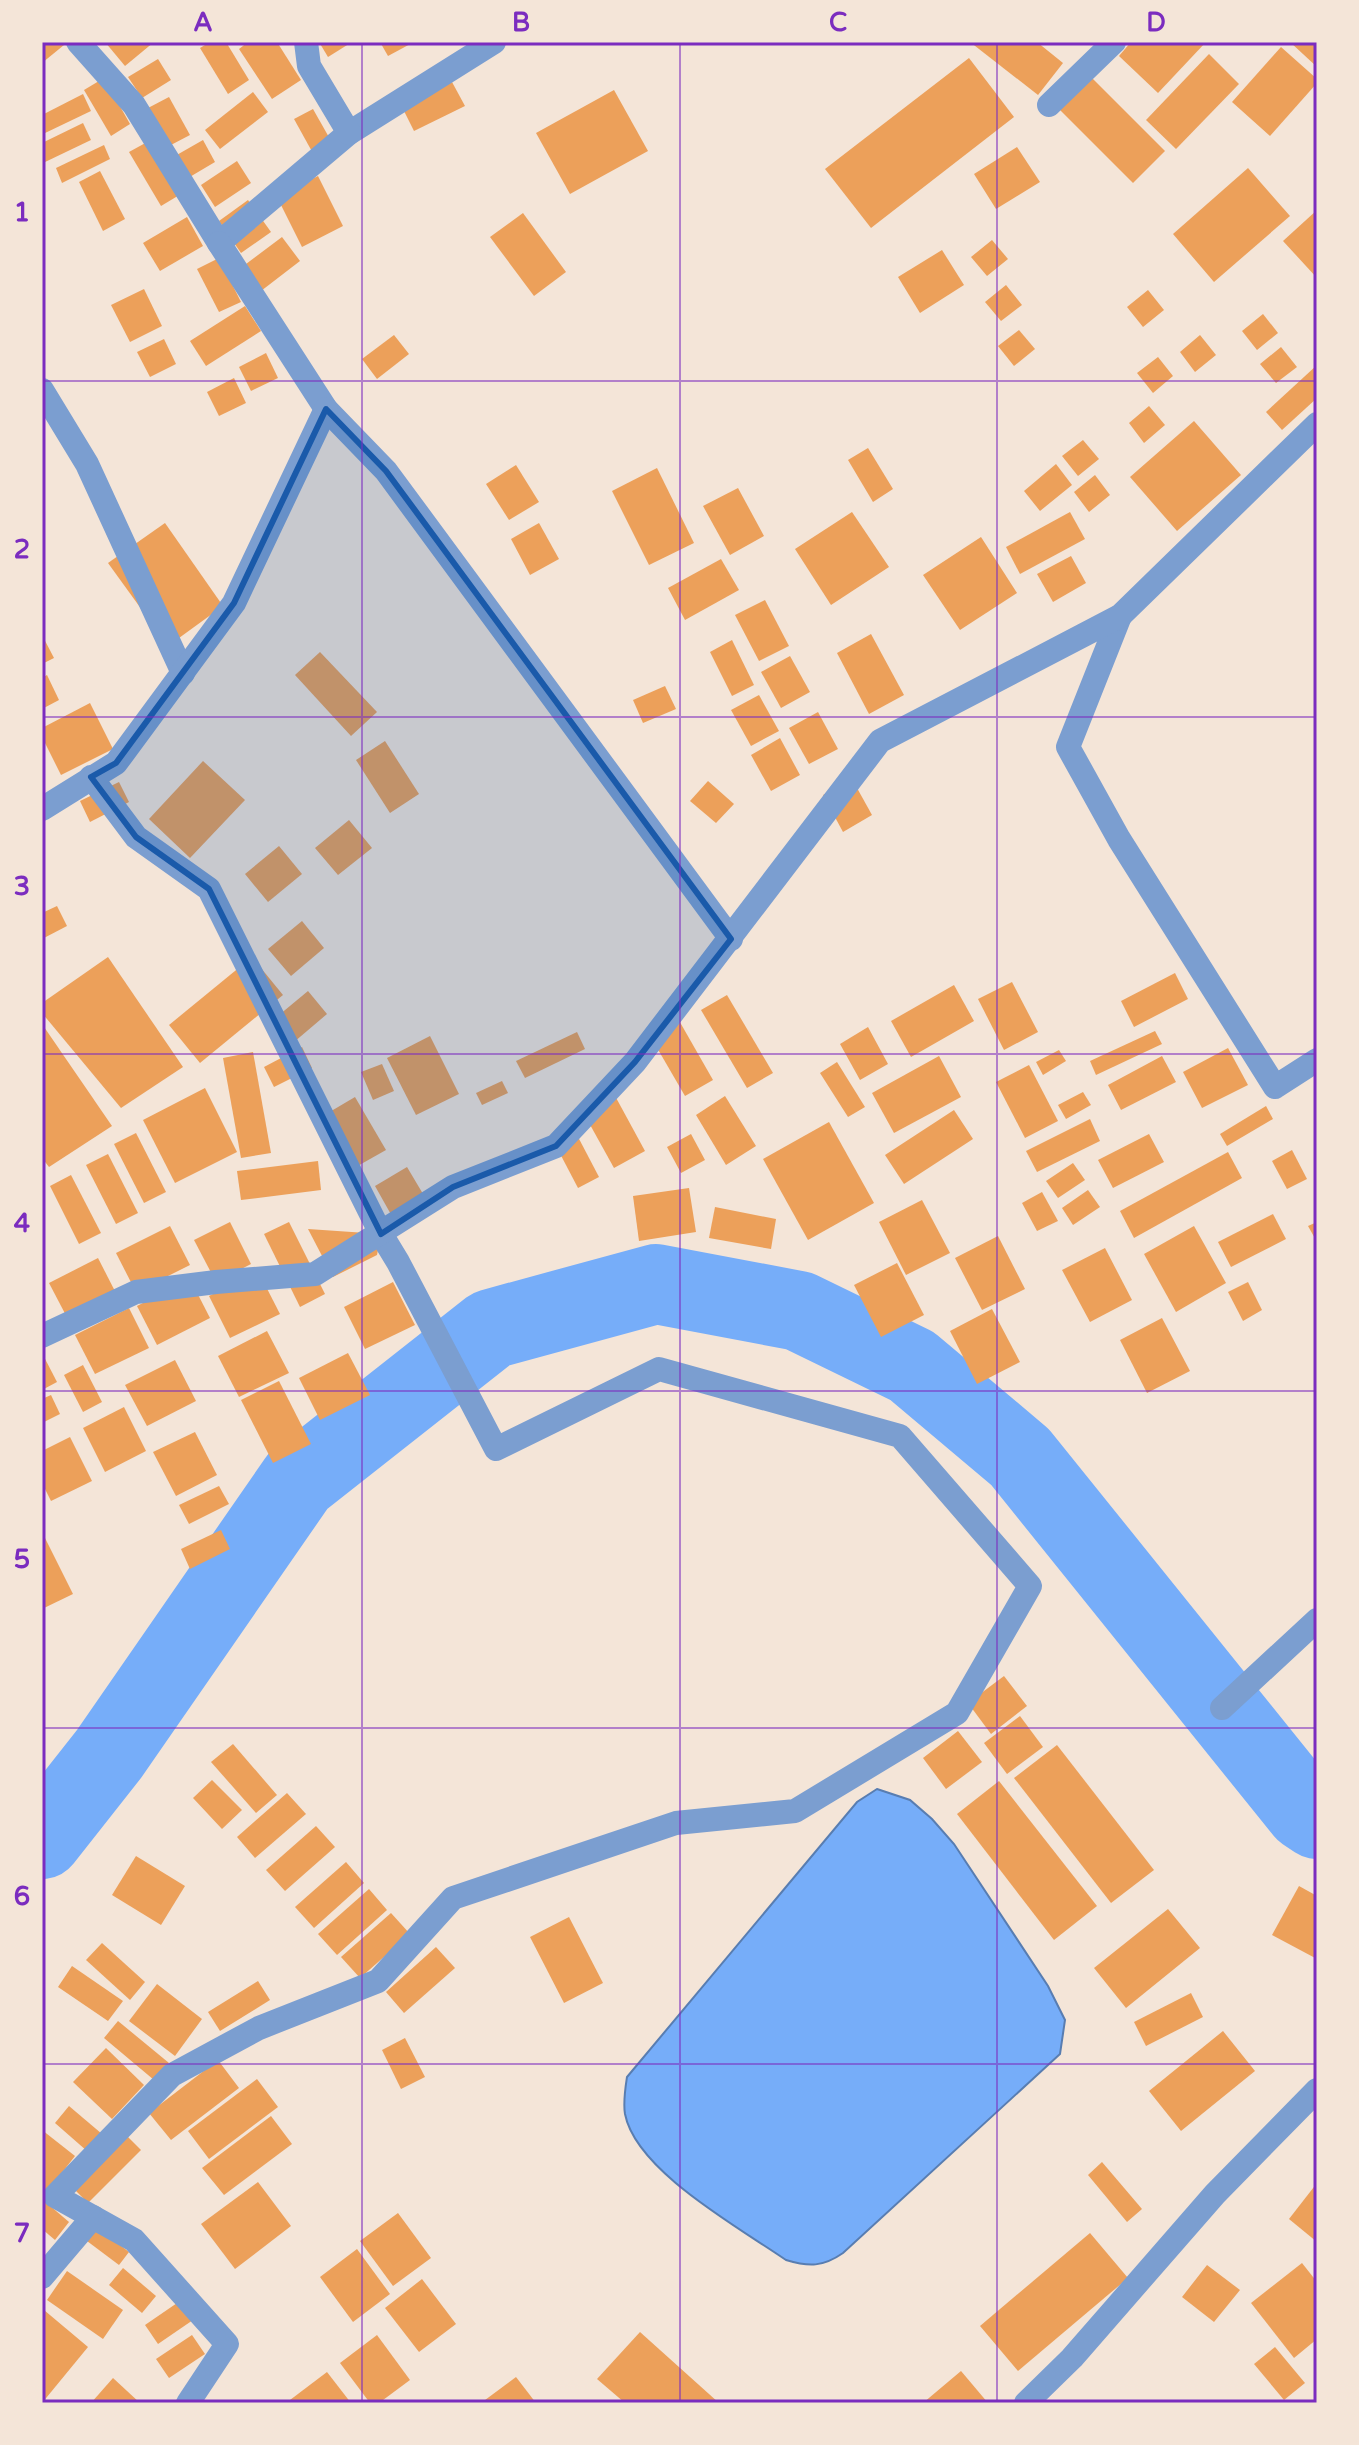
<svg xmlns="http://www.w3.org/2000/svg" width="1359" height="2445" font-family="'Varela Round',sans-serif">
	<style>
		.water { fill: #76adf9; stroke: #587db1; stroke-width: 2 }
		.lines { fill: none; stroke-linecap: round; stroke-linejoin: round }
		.river { stroke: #76adf9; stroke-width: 80 }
		.building { fill: #eca05a }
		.street { stroke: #7b9ed0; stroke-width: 24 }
		.marked { fill: #1a5aaa; fill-opacity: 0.2; stroke: #1a5aaa; stroke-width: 6; stroke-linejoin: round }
		.grid { fill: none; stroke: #7b2cbf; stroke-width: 2; stroke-opacity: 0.55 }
		.neatline { fill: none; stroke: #7b2cbf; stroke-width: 3 }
		.grid-label { font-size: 26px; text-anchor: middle; font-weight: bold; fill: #7b2cbf }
	</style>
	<rect width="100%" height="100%" fill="#f4e5d8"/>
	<!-- water -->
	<path class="water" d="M877 1789 910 1800 932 1819 954 1844 1048 1986 1065 2020 1060 2054 843 2253C823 2267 809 2267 786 2260 740 2228 636 2171 625 2114 623 2102 625 2090 627 2077L857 1802Z"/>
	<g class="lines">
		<!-- river -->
		<path class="river" d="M42 1839 109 1754 298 1481 491 1329 656 1284 799 1311 912 1366 1020 1457 1305 1811 1317 1819"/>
	</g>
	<!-- building -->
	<g class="building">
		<path d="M42 42H62L64 45 42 63Z"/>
		<path d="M105 42H154L125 66Z"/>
		<path d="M210 42H226L249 80 228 94 200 48Z"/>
		<path d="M248 42H277L301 80 272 99 239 49Z"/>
		<path d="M319 42H352L328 57Z"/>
		<path d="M380 42H414L388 56Z"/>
		<path d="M970 42H1037L1063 63 1038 95Z"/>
		<path d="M1131 42H1206L1158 93 1119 56Z"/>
		<path d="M1290 42H1317V67Z"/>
		<path d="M1281 47 1317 79V83L1270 136 1232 102Z"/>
		<path d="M1209 54 1239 84 1176 149 1146 120Z"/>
		<path d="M969 58 1014 117 871 228 825 169Z"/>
		<path d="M158 59 171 80 142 98 128 77Z"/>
		<path d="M1091 77 1165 151 1133 183 1059 109Z"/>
		<path d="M104 78 130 124 111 136 84 90Z"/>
		<path d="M452 82 465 106 414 131 402 107Z"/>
		<path d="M614 90 648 151 570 194 536 133Z"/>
		<path d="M253 92 268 112 220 149 205 130Z"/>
		<path d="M83 94 91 111 43 134 42 115Z"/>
		<path d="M169 97 190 135 169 146 148 108Z"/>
		<path d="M313 109 339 155 320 166 294 119Z"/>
		<path d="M83 123 91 140 43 163 42 143Z"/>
		<path d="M203 140 215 162 188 178 175 156Z"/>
		<path d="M149 141 181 194 161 206 129 152Z"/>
		<path d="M104 145 110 159 62 183 56 168Z"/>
		<path d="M1017 147 1040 182 996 209 974 174Z"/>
		<path d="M237 161 251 183 215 207 201 185Z"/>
		<path d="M1248 168 1290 216 1214 282 1173 234Z"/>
		<path d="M100 171 125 219 103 231 79 182Z"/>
		<path d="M318 176 343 226 302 247 277 197Z"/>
		<path d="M248 200 271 232 241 253 219 221Z"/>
		<path d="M1317 210V278L1283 241Z"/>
		<path d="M523 213 566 272 534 296 490 237Z"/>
		<path d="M187 217 203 246 160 271 143 243Z"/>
		<path d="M282 237 300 261 261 291 242 267Z"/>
		<path d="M992 240 1008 259 987 276 971 257Z"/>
		<path d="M942 250 964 285 920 313 898 277Z"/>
		<path d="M219 258 241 302 219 312 197 269Z"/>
		<path d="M1006 285 1022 305 1001 321 985 302Z"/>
		<path d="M144 289 162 326 130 342 111 305Z"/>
		<path d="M1148 290 1164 310 1143 327 1127 307Z"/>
		<path d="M245 306 261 331 206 366 190 341Z"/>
		<path d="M1263 314 1278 333 1257 350 1242 331Z"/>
		<path d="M1019 330 1035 349 1014 366 998 346Z"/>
		<path d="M394 335 409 354 377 379 362 359Z"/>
		<path d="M1200 335 1216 355 1195 372 1180 352Z"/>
		<path d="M164 339 176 364 150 377 137 352Z"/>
		<path d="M1281 347 1297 367 1276 383 1260 364Z"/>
		<path d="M266 353 278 378 251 391 239 367Z"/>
		<path d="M1158 357 1173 376 1153 393 1137 373Z"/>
		<path d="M1317 365V398L1282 430 1266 412Z"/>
		<path d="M234 378 246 403 219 416 207 392Z"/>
		<path d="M1149 406 1165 425 1144 443 1129 423Z"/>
		<path d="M1194 421 1241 475 1177 531 1130 477Z"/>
		<path d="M1083 440 1099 459 1078 476 1062 456Z"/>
		<path d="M868 448 893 489 873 502 848 460Z"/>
		<path d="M1056 464 1072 485 1040 511 1024 491Z"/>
		<path d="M516 465 539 502 509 520 486 484Z"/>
		<path d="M657 468 694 543 649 565 612 491Z"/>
		<path d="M1095 475 1110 495 1089 512 1074 492Z"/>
		<path d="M738 488 764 536 730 555 703 506Z"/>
		<path d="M852 512 889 567 831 605 795 549Z"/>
		<path d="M1070 512 1085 539 1020 574 1006 547Z"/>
		<path d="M165 523 223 606 168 646 108 563Z"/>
		<path d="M539 523 559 559 530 575 511 539Z"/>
		<path d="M981 537 1017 593 960 630 923 575Z"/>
		<path d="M1071 556 1086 583 1053 602 1037 574Z"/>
		<path d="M721 559 739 590 685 620 668 588Z"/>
		<path d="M765 600 789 646 759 661 735 615Z"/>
		<path d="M871 634 904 695 869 714 837 653Z"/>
		<path d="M42 635 54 658 42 664Z"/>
		<path d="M732 640 754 685 732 696 710 652Z"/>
		<path d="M320 652 377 712 351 736 295 675Z"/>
		<path d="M790 656 810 692 781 708 761 672Z"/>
		<path d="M47 675 59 700 42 709V678Z"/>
		<path d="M665 686 676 709 643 723 633 700Z"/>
		<path d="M759 695 779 731 751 746 731 710Z"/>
		<path d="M90 703 113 749 61 775 42 737V728Z"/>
		<path d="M818 712 838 749 809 764 789 728Z"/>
		<path d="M780 738 800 775 771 791 751 755Z"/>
		<path d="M385 741 419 794 390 813 356 760Z"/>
		<path d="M203 761 245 800 190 858 149 819Z"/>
		<path d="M852 779 872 815 843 832 823 795Z"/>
		<path d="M708 781 734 804 716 823 690 801Z"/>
		<path d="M119 782 129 802 90 822 80 801Z"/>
		<path d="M349 820 372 848 338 875 315 848Z"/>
		<path d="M279 846 302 874 268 902 245 874Z"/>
		<path d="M57 906 67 926 42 939V913Z"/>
		<path d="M302 921 324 948 291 976 268 949Z"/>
		<path d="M108 957 183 1067 121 1108 42 1013V1003Z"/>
		<path d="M252 957 283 995 200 1063 169 1025Z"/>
		<path d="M1175 973 1188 999 1134 1027 1121 1001Z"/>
		<path d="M1012 982 1038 1032 1004 1050 978 999Z"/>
		<path d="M954 985 974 1021 911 1057 891 1021Z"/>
		<path d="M308 991 327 1014 287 1048 267 1025Z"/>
		<path d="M727 995 773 1073 747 1088 701 1010Z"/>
		<path d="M677 1017 713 1080 685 1096 649 1034Z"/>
		<path d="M42 1024 112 1126 49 1167 42 1158Z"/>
		<path d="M868 1027 888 1064 860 1080 840 1044Z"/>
		<path d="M1155 1031 1162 1044 1096 1075 1090 1061Z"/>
		<path d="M577 1032 585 1049 525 1078 516 1061Z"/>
		<path d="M430 1036 459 1094 416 1115 387 1058Z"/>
		<path d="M302 1047 312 1068 274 1087 264 1067Z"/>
		<path d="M1228 1048 1248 1085 1202 1108 1183 1072Z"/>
		<path d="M1059 1050 1066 1061 1043 1075 1036 1062Z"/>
		<path d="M253 1052 271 1153 241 1158 223 1058Z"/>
		<path d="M939 1056 961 1097 894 1133 872 1093Z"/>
		<path d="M1162 1056 1176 1082 1121 1110 1108 1085Z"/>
		<path d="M837 1062 865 1107 848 1117 820 1073Z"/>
		<path d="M382 1064 394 1091 373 1100 361 1072Z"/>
		<path d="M1029 1065 1058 1121 1025 1138 996 1082Z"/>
		<path d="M502 1081 508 1093 482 1105 476 1093Z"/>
		<path d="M205 1088 237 1152 175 1183 143 1120Z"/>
		<path d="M1083 1092 1091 1105 1066 1119 1058 1105Z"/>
		<path d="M614 1094 645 1151 614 1168 583 1112Z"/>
		<path d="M725 1096 756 1146 726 1165 696 1115Z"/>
		<path d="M355 1097 386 1150 347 1172 316 1120Z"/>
		<path d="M1266 1106 1273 1119 1227 1146 1220 1134Z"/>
		<path d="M954 1110 973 1139 904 1184 885 1155Z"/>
		<path d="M1090 1119 1100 1141 1037 1172 1026 1151Z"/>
		<path d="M829 1122 874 1203 808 1240 763 1159Z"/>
		<path d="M136 1133 166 1192 144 1203 114 1144Z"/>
		<path d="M691 1134 705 1160 681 1173 667 1147Z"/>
		<path d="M1149 1134 1164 1162 1113 1188 1098 1160Z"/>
		<path d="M577 1135 599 1177 578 1188 556 1146Z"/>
		<path d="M1292 1150 1307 1179 1287 1189 1272 1161Z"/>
		<path d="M1228 1152 1242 1178 1134 1238 1120 1211Z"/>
		<path d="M108 1154 138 1213 116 1224 86 1165Z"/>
		<path d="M318 1161 321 1190 241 1200 237 1171Z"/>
		<path d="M1073 1163 1085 1180 1058 1198 1046 1181Z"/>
		<path d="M407 1167 426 1199 393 1218 375 1186Z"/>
		<path d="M71 1175 101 1233 79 1244 50 1186Z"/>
		<path d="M689 1188 696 1232 639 1241 633 1196Z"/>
		<path d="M1088 1190 1100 1207 1073 1225 1062 1208Z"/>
		<path d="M1042 1192 1058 1221 1037 1231 1022 1203Z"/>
		<path d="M922 1200 950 1253 906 1275 879 1222Z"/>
		<path d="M715 1207 776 1219 771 1249 709 1238Z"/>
		<path d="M1273 1214 1286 1239 1231 1267 1218 1242Z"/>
		<path d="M230 1222 251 1264 216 1282 194 1240Z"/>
		<path d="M289 1222 325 1294 300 1307 264 1234Z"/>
		<path d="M1317 1222V1242L1308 1226Z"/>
		<path d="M170 1226 190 1265 136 1292 116 1253Z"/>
		<path d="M1194 1226 1226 1283 1176 1312 1144 1254Z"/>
		<path d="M308 1229 381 1234 377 1255 333 1277Z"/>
		<path d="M998 1236 1025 1289 982 1310 955 1258Z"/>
		<path d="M1105 1248 1132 1300 1090 1322 1062 1270Z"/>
		<path d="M98 1258 120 1301 71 1325 49 1283Z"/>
		<path d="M897 1263 924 1315 881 1337 854 1285Z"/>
		<path d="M258 1271 280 1314 230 1338 209 1296Z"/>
		<path d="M190 1279 210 1318 157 1345 137 1306Z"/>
		<path d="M393 1282 415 1325 365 1349 344 1307Z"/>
		<path d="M1248 1282 1262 1310 1243 1321 1228 1292Z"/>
		<path d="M129 1308 149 1348 95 1374 75 1335Z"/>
		<path d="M992 1309 1020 1362 977 1384 950 1331Z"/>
		<path d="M1162 1318 1190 1371 1147 1393 1120 1340Z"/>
		<path d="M267 1331 289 1373 239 1397 218 1356Z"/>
		<path d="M42 1353 57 1382 42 1390Z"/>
		<path d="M348 1353 370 1395 320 1420 299 1378Z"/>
		<path d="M175 1360 196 1401 147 1426 125 1385Z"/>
		<path d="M83 1365 102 1402 83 1412 64 1375Z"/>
		<path d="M279 1381 311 1444 273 1463 241 1400Z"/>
		<path d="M51 1395 60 1414 42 1423V1399Z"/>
		<path d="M124 1407 146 1451 105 1472 83 1428Z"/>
		<path d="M195 1432 217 1475 176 1496 153 1452Z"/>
		<path d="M70 1437 92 1481 51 1501 42 1483V1451Z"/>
		<path d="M219 1486 229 1504 189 1524 179 1505Z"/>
		<path d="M221 1530 230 1549 190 1569 181 1549Z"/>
		<path d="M42 1532 73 1594 42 1609Z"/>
		<path d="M1004 1676 1027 1706 991 1734 968 1703Z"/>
		<path d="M1020 1716 1043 1747 1007 1774 984 1743Z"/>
		<path d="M958 1731 982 1762 946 1789 923 1758Z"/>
		<path d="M233 1744 277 1795 256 1813 211 1762Z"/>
		<path d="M1057 1745 1154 1870 1111 1903 1014 1778Z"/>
		<path d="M212 1780 242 1810 222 1829 193 1798Z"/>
		<path d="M999 1781 1097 1906 1054 1940 957 1814Z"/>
		<path d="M287 1793 306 1814 255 1858 237 1837Z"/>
		<path d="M316 1826 335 1847 285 1891 266 1870Z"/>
		<path d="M136 1856 185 1886 161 1925 112 1895Z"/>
		<path d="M346 1862 364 1883 314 1928 295 1907Z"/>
		<path d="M1299 1886 1317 1896V1959L1272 1935Z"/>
		<path d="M369 1889 387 1910 337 1955 318 1934Z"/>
		<path d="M1168 1909 1200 1948 1126 2008 1094 1968Z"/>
		<path d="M391 1913 410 1934 360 1978 341 1957Z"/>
		<path d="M569 1917 603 1983 564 2003 530 1937Z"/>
		<path d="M102 1943 145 1982 130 2000 86 1960Z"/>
		<path d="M436 1947 455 1968 404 2013 386 1992Z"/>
		<path d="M72 1966 123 2001 108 2021 58 1987Z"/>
		<path d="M258 1981 270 2000 220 2031 208 2012Z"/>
		<path d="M157 1984 202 2019 175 2056 129 2021Z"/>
		<path d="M1191 1993 1203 2017 1146 2046 1134 2022Z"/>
		<path d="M118 2021 169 2063 154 2080 104 2038Z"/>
		<path d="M1223 2031 1255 2071 1181 2131 1149 2091Z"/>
		<path d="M405 2038 425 2077 401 2089 382 2050Z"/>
		<path d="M106 2048 144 2085 112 2119 73 2082Z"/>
		<path d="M218 2060 239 2088 171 2140 149 2113Z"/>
		<path d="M257 2079 278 2107 209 2159 188 2131Z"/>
		<path d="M69 2106 102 2134 87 2151 55 2123Z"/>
		<path d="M271 2116 292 2144 224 2195 202 2168Z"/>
		<path d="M42 2130 75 2156 46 2193 42 2190Z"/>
		<path d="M126 2135 141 2150 88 2203 73 2188Z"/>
		<path d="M1102 2162 1142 2209 1127 2222 1088 2175Z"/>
		<path d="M258 2182 291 2226 235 2269 201 2224Z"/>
		<path d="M1317 2183V2242L1289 2219Z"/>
		<path d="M42 2199 69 2222 55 2240 42 2229Z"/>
		<path d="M398 2213 431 2258 393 2286 360 2241Z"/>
		<path d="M85 2218 129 2252 119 2265 75 2232Z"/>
		<path d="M1090 2233 1128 2278 1018 2371 980 2326Z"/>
		<path d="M357 2249 390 2294 353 2322 320 2277Z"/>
		<path d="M1302 2263 1317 2282V2339L1294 2358 1251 2303Z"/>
		<path d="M1207 2265 1240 2290 1214 2322 1182 2297Z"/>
		<path d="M123 2268 156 2296 142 2313 109 2285Z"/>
		<path d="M67 2271 123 2310 103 2339 47 2300Z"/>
		<path d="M422 2279 456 2324 419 2352 385 2308Z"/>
		<path d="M180 2301 193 2320 158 2344 145 2325Z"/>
		<path d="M44 2310 88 2347 42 2403V2312Z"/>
		<path d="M640 2332 719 2403H625L597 2379Z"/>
		<path d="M192 2335 205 2354 169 2378 156 2359Z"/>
		<path d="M377 2335 410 2380 379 2403H370L340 2363Z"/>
		<path d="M1275 2347 1305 2383 1284 2400 1254 2364Z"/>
		<path d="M961 2371 988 2403H923Z"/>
		<path d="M327 2372 351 2403H292L290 2400Z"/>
		<path d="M516 2377 536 2403H481Z"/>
		<path d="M113 2378 140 2403H91Z"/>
	</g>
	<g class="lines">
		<!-- street -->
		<g class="street">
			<path d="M78 42 134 105 219 243 349 133 494 42"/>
			<path d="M306 42 309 66 349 133"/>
			<path d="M1049 105 1114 42"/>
			<path d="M219 243 326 409 386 471 731 939"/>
			<path d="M42 390 87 464 183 673"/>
			<path d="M1120 616 1068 747 1119 839 1275 1087 1317 1060"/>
			<path d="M91 777 136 837 209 889 381 1234 398 1262 496 1449 659 1369 900 1436 1030 1586 957 1713 795 1811 676 1823 453 1898 378 1981 259 2028 172 2075 55 2196 134 2240 227 2344 188 2403"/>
			<path d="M42 809 116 763 234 603 326 409"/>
			<path d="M42 1336 136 1292 216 1282 315 1274 453 1187 556 1146 635 1062 880 741 1120 616 1317 424"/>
			<path d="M1222 1708 1317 1620"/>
			<path d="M42 2277 93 2217"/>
			<path d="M1026 2403 1072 2358 1215 2194 1317 2090"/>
		</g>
	</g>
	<!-- marked area -->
	<path class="marked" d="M326 409 386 471 731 939 635 1062 556 1146 453 1187 381 1234 209 889 136 837 91 777 116 763 234 603Z"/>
	<!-- grid -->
	<path class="grid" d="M362 42V2403M680 42V2403M997 42V2403M42 381H1317M42 717H1317M42 1054H1317M42 1391H1317M42 1728H1317M42 2064H1317"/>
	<!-- border -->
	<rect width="1359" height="2445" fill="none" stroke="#f4e5d8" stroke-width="88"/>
	<rect x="44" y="44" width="1271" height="2357" class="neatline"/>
	<g class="grid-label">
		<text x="203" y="31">A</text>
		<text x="521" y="31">B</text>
		<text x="838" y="31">C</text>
		<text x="1156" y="31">D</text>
		<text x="22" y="221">1</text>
		<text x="22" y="558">2</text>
		<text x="22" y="895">3</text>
		<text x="22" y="1232">4</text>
		<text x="22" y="1568">5</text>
		<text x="22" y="1905">6</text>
		<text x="22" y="2242">7</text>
	</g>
</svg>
